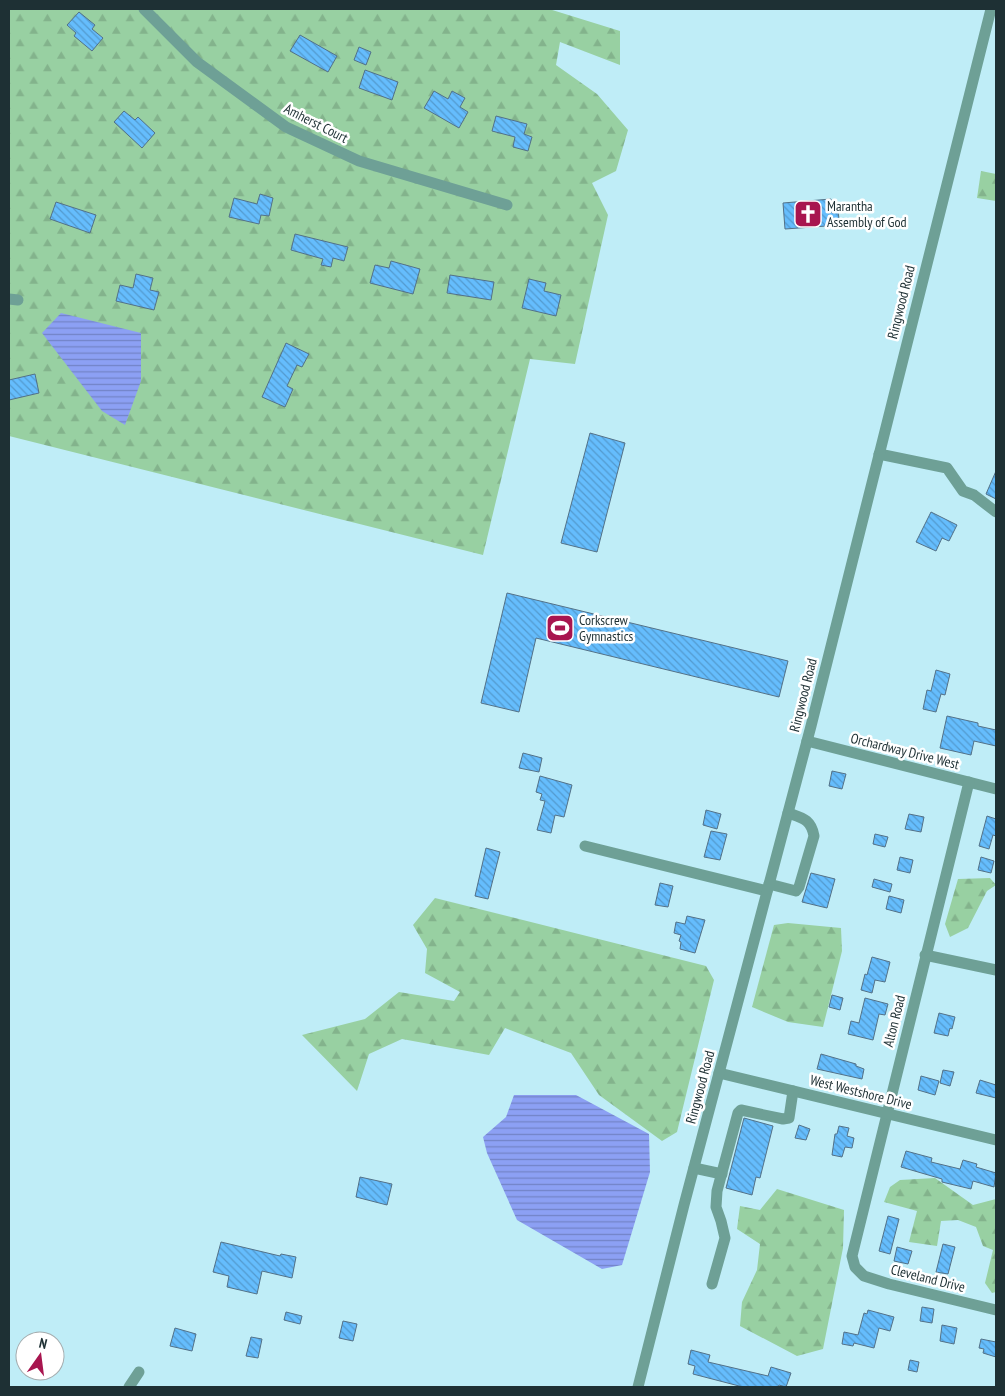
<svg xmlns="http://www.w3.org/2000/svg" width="1005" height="1396" font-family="'PT Sans Narrow',sans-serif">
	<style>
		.forest { fill: url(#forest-firs) }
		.water { fill: url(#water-rules) }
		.building { fill: url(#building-back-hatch); stroke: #537187 }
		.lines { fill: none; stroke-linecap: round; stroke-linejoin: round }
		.minor { stroke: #6ea096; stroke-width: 11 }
		.labels { text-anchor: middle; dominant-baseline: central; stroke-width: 5; stroke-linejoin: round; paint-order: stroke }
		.street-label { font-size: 14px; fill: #1e3034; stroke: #fff }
		.poi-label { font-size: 14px; fill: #1e3034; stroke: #fff; text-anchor: start }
	</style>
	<defs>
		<pattern id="forest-firs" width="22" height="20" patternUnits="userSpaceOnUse" patternTransform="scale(1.25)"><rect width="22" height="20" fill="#98d0a2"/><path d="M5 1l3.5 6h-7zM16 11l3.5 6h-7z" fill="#83b38c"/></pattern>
		<pattern id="water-rules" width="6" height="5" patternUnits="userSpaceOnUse" patternTransform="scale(1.25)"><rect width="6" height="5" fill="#8ca0f4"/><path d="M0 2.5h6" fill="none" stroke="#7283c6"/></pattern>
		<pattern id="building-back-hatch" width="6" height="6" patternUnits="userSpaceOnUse" patternTransform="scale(1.25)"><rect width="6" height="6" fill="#65bdfd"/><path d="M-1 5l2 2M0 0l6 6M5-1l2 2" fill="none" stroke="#539ace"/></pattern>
	</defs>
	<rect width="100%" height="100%" fill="#bfedf7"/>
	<!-- forest -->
	<g class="forest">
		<path d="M9 9H549L620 31V65L560 42 556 65 597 94 628 130 616 171 592 183 608 215 575 364 530 359 483 555 9 436Z"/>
		<path d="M981 171 996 174V201L977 198Z"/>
		<path d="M990 878 996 885 987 891 968 928 950 937 945 924 958 879Z"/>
		<path d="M435 898 706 966 714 980 677 1132 662 1141 599 1095 571 1053 505 1028 489 1055 402 1039 369 1054 357 1091 302 1035 365 1019 399 992 454 1001 460 992 425 973 427 949 413 925Z"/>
		<path d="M788 923 841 928 842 951 823 1027 788 1022 752 1007 774 925Z"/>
		<path d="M935 1178 973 1205 996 1199V1292L992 1293 985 1283 993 1250 983 1246 976 1227 958 1220 941 1221 937 1246 909 1242 917 1211 884 1202 890 1187 900 1180Z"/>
		<path d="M777 1189 844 1210 843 1248 823 1349 797 1356 740 1326 742 1302 757 1270 760 1244 737 1229 740 1206 760 1210Z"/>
	</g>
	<!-- water -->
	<g class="water">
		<path d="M61 313 141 333V381L125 425 102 411 42 333Z"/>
		<path d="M514 1095H576L649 1134 650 1172 622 1265 602 1269 517 1220 487 1153 483 1137 506 1117Z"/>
	</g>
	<!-- building -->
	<g class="building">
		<path d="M79 12 95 25 92 29 103 38 92 51 74 36 76 33 67 25Z"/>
		<path d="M300 35 337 56 328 72 290 51Z"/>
		<path d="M359 47 371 52 366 65 354 60Z"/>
		<path d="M365 70 398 82 392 100 359 88Z"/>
		<path d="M434 91 448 99 452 91 465 98 460 107 468 112 459 128 424 108Z"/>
		<path d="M124 111 135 120 138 117 155 133 142 148 114 122Z"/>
		<path d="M496 116 527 124 524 134 532 137 528 151 513 147 515 137 492 131Z"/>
		<path d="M260 194 273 198 269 216 261 215 259 224 229 217 234 198 257 204Z"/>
		<path d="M831 199 832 213 838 212 840 225 785 229 783 203Z"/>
		<path d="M56 202 96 215 90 233 50 219Z"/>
		<path d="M295 234 348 247 344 261 333 258 331 267 321 265 323 259 291 250Z"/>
		<path d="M391 261 420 269 413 294 370 283 375 265 389 268Z"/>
		<path d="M136 274 153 278 150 290 159 292 154 310 116 301 120 285 133 288Z"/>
		<path d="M450 275 494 282 491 300 447 293Z"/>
		<path d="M529 279 546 283 544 291 561 295 556 316 522 308Z"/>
		<path d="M286 343 309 354 302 367 297 365 287 386 293 389 285 407 262 397Z"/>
		<path d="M35 374 39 393 9 400V380Z"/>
		<path d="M590 433 625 443 597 552 561 543Z"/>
		<path d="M996 471V499L986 494Z"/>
		<path d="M931 512 957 525 949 541 942 538 936 551 916 542Z"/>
		<path d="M507 593 788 661 779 697 536 638 519 712 481 703Z"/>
		<path d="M936 670 950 674 945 695 941 694 936 712 923 709 927 690 931 691Z"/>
		<path d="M947 716 978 723V726L996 730V746L974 741 971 755 940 748Z"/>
		<path d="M523 753 542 758 539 772 519 768Z"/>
		<path d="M832 771 846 774 842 789 829 786Z"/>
		<path d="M540 776 572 785 564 817 555 815 551 833 537 830 545 801 540 800 542 794 536 792Z"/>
		<path d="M706 810 721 814 717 829 703 825Z"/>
		<path d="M909 814 924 817 921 832 905 829Z"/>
		<path d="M987 816 996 819V836L993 835 989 849 979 846Z"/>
		<path d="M711 831 727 834 720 860 704 857Z"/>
		<path d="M875 834 888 837 885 847 873 844Z"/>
		<path d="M486 848 500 852 488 899 475 896Z"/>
		<path d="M900 857 913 860 910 873 897 870Z"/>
		<path d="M981 857 994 861 991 873 978 870Z"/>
		<path d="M811 873 835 879 827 908 802 902Z"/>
		<path d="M874 879 892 884 890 892 872 887Z"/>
		<path d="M660 883 673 886 668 907 655 905Z"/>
		<path d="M889 896 904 900 901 913 886 909Z"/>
		<path d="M687 916 705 920 695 953 680 949 681 942 679 941 681 935 674 933 676 922 685 924Z"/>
		<path d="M872 957 890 962 885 982 875 980 872 993 861 990 865 974 867 975Z"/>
		<path d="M832 995 843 998 840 1010 829 1007Z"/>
		<path d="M865 998 888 1004 885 1015 879 1014 873 1040 848 1034 851 1021 859 1023Z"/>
		<path d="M939 1013 955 1017 952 1029 950 1028 948 1036 934 1033Z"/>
		<path d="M821 1054 856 1064V1066L864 1069 862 1079 817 1069Z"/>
		<path d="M943 1070 954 1072 950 1086 940 1083Z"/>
		<path d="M921 1076 939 1081 935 1095 918 1090Z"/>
		<path d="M980 1080 996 1085V1098L976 1093Z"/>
		<path d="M744 1118 773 1126 760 1178 756 1177 752 1195 726 1188Z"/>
		<path d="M799 1125 810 1129 806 1140 795 1138Z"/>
		<path d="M839 1126 849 1128 847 1136 854 1138 852 1148 845 1147 842 1157 832 1155 835 1134H837Z"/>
		<path d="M906 1151 932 1158 931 1162 960 1169 963 1160 977 1164 976 1167 996 1173 994 1187 973 1181 971 1189 942 1182V1179L901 1167Z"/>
		<path d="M360 1177 392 1184 387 1205 356 1197Z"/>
		<path d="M888 1216 899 1219 890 1254 879 1251Z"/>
		<path d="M221 1242 280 1256 281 1254 296 1257 292 1278 262 1271 257 1294 227 1287 229 1276 213 1272Z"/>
		<path d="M943 1244 955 1247 948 1274 936 1272Z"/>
		<path d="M897 1247 912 1251 908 1264 894 1261Z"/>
		<path d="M922 1307 934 1309 932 1323 920 1321Z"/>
		<path d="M868 1310 894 1317 890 1331 879 1328 874 1348 854 1343 853 1346 842 1344 844 1332 858 1335 864 1313 867 1314Z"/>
		<path d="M286 1312 302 1316 300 1324 284 1320Z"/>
		<path d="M343 1321 357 1324 353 1341 339 1338Z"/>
		<path d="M942 1325 957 1328 954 1344 940 1341Z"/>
		<path d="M175 1328 196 1334 192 1351 170 1346Z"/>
		<path d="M251 1337 262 1339 258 1358 246 1356Z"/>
		<path d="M981 1339 996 1342V1357L983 1353 984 1349 979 1348Z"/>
		<path d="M691 1350 710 1355 708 1362 768 1376 771 1367 791 1373 786 1387 779 1385 778 1387H743L693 1374 695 1366 688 1364Z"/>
		<path d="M910 1360 919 1362 917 1372 908 1370Z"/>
	</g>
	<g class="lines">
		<!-- minor -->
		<g class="minor">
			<path d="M144 9 197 62 286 127 359 161 507 205"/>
			<path d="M9 299 18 300"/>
			<path d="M879 454 947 468 963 491 974 495 996 512"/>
			<path d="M807 741 996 789"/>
			<path d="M969 782 852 1256 855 1267 864 1276 889 1284 996 1310"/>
			<path d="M585 846 767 891"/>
			<path d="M769 884 796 891 799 887 814 836C811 819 802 818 788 813"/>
			<path d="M925 955 996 970"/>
			<path d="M719 1073 996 1140"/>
			<path d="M694 1168 722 1174"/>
			<path d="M712 1284 725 1238 721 1221 716 1207 717 1191 738 1113 741 1110 783 1119 789 1118 793 1091"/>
			<path d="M129 1387 139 1372"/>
			<path d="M638 1387 684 1205 811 726 991 9"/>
		</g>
	</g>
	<!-- icons -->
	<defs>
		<symbol id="church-square" viewBox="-11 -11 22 22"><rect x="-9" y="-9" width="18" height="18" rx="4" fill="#a8154f" stroke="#fff"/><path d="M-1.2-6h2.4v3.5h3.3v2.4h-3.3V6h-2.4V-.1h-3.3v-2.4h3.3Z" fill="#fff"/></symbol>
		<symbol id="stadium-square" viewBox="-11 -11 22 22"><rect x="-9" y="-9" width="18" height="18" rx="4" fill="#a8154f" stroke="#fff"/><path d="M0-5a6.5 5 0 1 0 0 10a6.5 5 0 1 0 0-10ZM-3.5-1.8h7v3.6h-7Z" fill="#fff"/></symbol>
	</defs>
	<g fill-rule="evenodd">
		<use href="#church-square" x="792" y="198" width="32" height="32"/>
		<use href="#stadium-square" x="544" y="612" width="32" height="32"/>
	</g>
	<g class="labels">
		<!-- street labels -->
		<g class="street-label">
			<text transform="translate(316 123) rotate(27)">Amherst Court</text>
			<text transform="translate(901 302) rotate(-76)">Ringwood Road</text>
			<text transform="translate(803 695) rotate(-76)">Ringwood Road</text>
			<text transform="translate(905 751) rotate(14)">Orchardway Drive West</text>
			<text transform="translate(894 1021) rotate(-76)">Alton Road</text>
			<text transform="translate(700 1087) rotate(-75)">Ringwood Road</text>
			<text transform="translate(861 1092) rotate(14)">West Westshore Drive</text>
			<text transform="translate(928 1278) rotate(14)">Cleveland Drive</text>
		</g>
		<!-- poi labels -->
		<g class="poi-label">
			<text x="827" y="206">Marantha<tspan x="827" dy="16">Assembly of God</tspan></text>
			<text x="579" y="620">Corkscrew<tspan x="579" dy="16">Gymnastics</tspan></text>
		</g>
	</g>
	<!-- border -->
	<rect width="1005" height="1396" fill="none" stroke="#1e3034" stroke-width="20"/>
	<!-- north arrow -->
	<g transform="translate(40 1356) rotate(14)"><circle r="24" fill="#ffffff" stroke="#a5acae"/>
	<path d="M0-4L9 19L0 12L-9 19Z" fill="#a8154f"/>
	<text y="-8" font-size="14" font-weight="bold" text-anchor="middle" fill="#1e3034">N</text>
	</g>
</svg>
